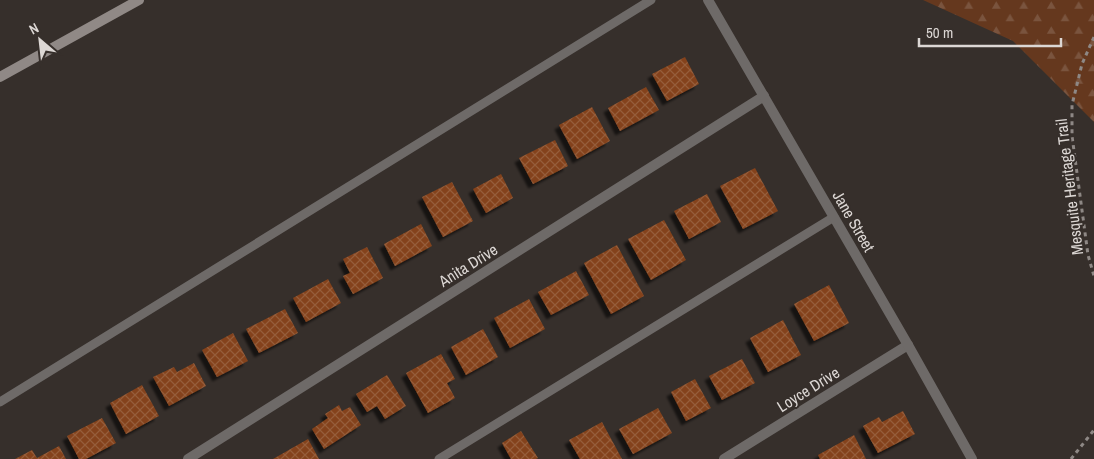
<svg xmlns="http://www.w3.org/2000/svg" width="1094" height="459" font-family="'Archivo Narrow',sans-serif">
	<style>
		.forest { fill: url(#forest-firs) }
		.building { fill: url(#building-cross-hatch); filter: url(#shadow) }
		.lines { fill: none; stroke-linecap: round; stroke-linejoin: round }
		.path { stroke: #8e8885; stroke-width: 3; stroke-dasharray: 4 4; stroke-linecap: butt }
		.service { stroke: #6e6a68; stroke-width: 9 }
		.minor { stroke: #6e6a68; stroke-width: 10 }
		.tertiary { stroke: #6e6a68; stroke-width: 10 }
		.secondary { stroke: #908986; stroke-width: 10 }
		.labels { text-anchor: middle; dominant-baseline: central; stroke-width: 4; stroke-linejoin: round; paint-order: stroke }
		.street-label { font-size: 16px; fill: #dcd7d4; stroke: #362f2b }
	</style>
	<defs>
		<pattern id="forest-firs" width="22" height="20" patternUnits="userSpaceOnUse" patternTransform="scale(1.25)"><rect width="22" height="20" fill="#65381e"/><path d="M5 1l3.5 6h-7zM16 11l3.5 6h-7z" fill="#7a543e"/></pattern>
		<pattern id="building-cross-hatch" width="8" height="8" patternUnits="userSpaceOnUse" patternTransform="scale(1.25)"><rect width="8" height="8" fill="#84421a"/><path d="M0 0l8 8M0 8l8-8" fill="none" stroke="#955d3a"/></pattern>
		<filter id="shadow"><feDropShadow dx="-4.5" dy="4.5" stdDeviation="1" flood-color="#0009"/></filter>
	</defs>
	<rect width="100%" height="100%" fill="#362f2b"/>
	<!-- forest -->
	<path class="forest" d="M923 0H1094V122L1013 41Z"/>
	<!-- building -->
	<g class="building">
		<path d="M685 57 699 84 667 101 652 74Z"/>
		<path d="M646 87 659 110 620 131 608 108Z"/>
		<path d="M592 107 610 141 577 159 559 125Z"/>
		<path d="M555 140 568 166 533 184 519 158Z"/>
		<path d="M755 168 778 211 743 229 720 186Z"/>
		<path d="M501 174 513 198 486 213 473 189Z"/>
		<path d="M452 182 473 221 443 237 422 197Z"/>
		<path d="M707 194 721 222 689 239 674 211Z"/>
		<path d="M664 220 686 260 651 280 628 239Z"/>
		<path d="M421 224 432 246 395 266 384 244Z"/>
		<path d="M617 245 644 296 611 314 584 263Z"/>
		<path d="M367 247 383 278 353 294 343 276 350 273 343 259Z"/>
		<path d="M576 271 589 295 551 315 538 292Z"/>
		<path d="M328 279 341 303 306 322 293 298Z"/>
		<path d="M829 285 849 323 814 341 794 304Z"/>
		<path d="M529 299 545 329 510 348 494 318Z"/>
		<path d="M285 309 298 333 259 353 246 329Z"/>
		<path d="M783 320 801 355 768 372 750 338Z"/>
		<path d="M483 329 498 357 466 375 451 347Z"/>
		<path d="M233 333 248 361 217 377 202 350Z"/>
		<path d="M441 354 455 379 447 383 455 398 428 413 406 373Z"/>
		<path d="M742 359 755 383 722 400 709 376Z"/>
		<path d="M194 363 206 386 169 406 153 377 174 367 177 372Z"/>
		<path d="M387 375 406 406 385 419 377 406 367 412 356 394Z"/>
		<path d="M695 379 711 408 686 421 671 392Z"/>
		<path d="M142 385 159 416 126 434 110 403Z"/>
		<path d="M339 405 342 411 350 407 361 425 324 449 312 429 328 418 325 414Z"/>
		<path d="M658 408 672 433 633 454 619 429Z"/>
		<path d="M903 411 915 434 878 453 863 426 879 417 882 422Z"/>
		<path d="M102 418 116 443 86 459H79L67 436Z"/>
		<path d="M602 422 622 459H580L569 440Z"/>
		<path d="M521 431 538 458 536 459H511L502 443Z"/>
		<path d="M854 435 866 459H820L818 455Z"/>
		<path d="M308 439 319 459H273Z"/>
		<path d="M59 446 66 459H15L32 450 37 458Z"/>
	</g>
	<g class="lines">
		<!-- path -->
		<g class="path">
			<path d="M1094 37 1082 64 1072 105V136L1088 255 1094 276"/>
			<path d="M1071 459 1094 430"/>
		</g>
		<!-- service -->
		<g class="service">
			<path d="M0 402 651 0"/>
			<path d="M439 459 834 217"/>
		</g>
		<!-- minor -->
		<g class="minor">
			<path d="M188 459 764 96"/>
			<path d="M724 459 908 345"/>
		</g>
		<!-- tertiary -->
		<path class="tertiary" d="M708 0 908 345 972 459"/>
		<!-- secondary -->
		<path class="secondary" d="M0 77 139 0"/>
	</g>
	<g class="labels">
		<!-- street labels -->
		<g class="street-label">
			<text transform="translate(1069 187) rotate(-97)">Mesquite Heritage Trail</text>
			<text transform="translate(854 221) rotate(60)">Jane Street</text>
			<text transform="translate(468 265) rotate(-32)">Anita Drive</text>
			<text transform="translate(808 389) rotate(-32)">Loyce Drive</text>
		</g>
	</g>
	<!-- north arrow -->
	<g transform="translate(40 40) rotate(332)" stroke="#362f2b" stroke-width="4" paint-order="stroke">
	<path d="M0-4L9 19L0 12L-9 19Z" fill="#dcd7d4"/>
	<text y="-8" font-size="14" font-weight="bold" text-anchor="middle" fill="#dcd7d4">N</text>
	</g>
	<!-- scale -->
	<path d="M919 38v8h142v-8" fill="none" stroke="#dcd7d4" stroke-width="2.5"/>
	<text x="926" y="38" font-size="15" fill="#dcd7d4" stroke="#362f2b" stroke-width="4" paint-order="stroke">50 m</text>
</svg>
